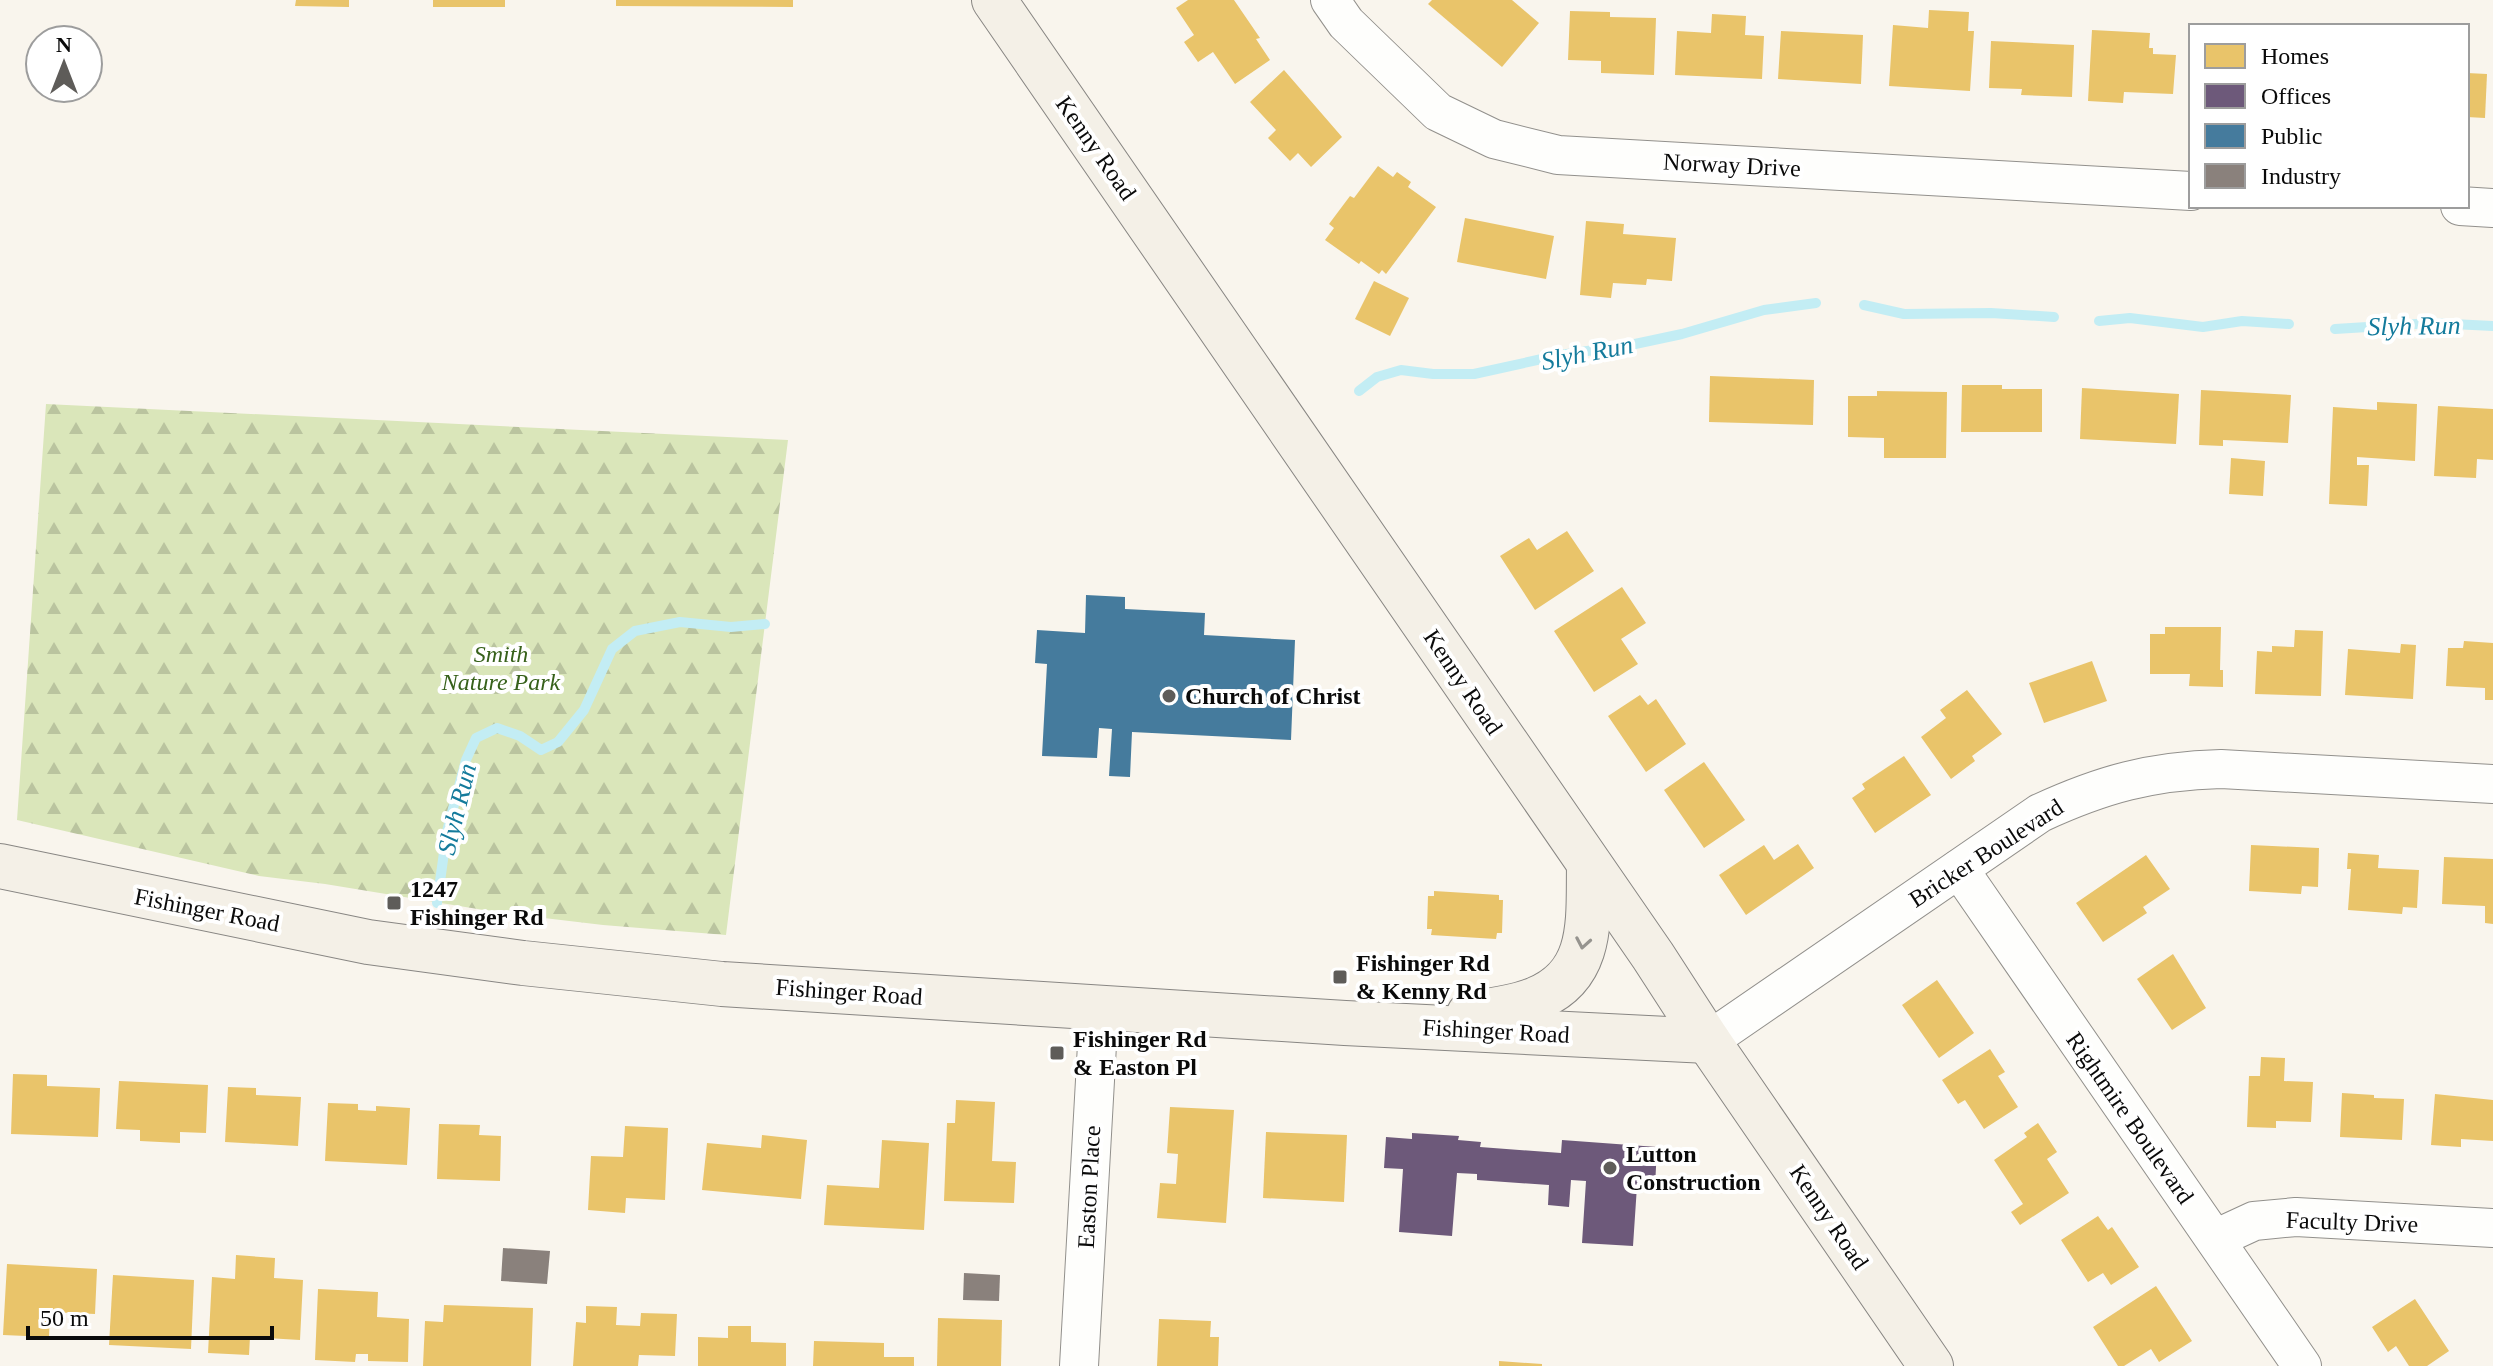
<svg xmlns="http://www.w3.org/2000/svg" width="2493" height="1366" font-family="'Times New Roman',serif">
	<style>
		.forest { fill: url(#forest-firs) }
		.homes { fill: #e9c46a }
		.offices { fill: #6d597a }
		.public { fill: #457b9d }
		.industry { fill: #8a817c }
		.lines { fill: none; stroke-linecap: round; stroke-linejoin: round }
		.stream { stroke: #c3edf4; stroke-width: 10 }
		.street-casing { stroke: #92908c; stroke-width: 40 }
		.secondary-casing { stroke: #888683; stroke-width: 46 }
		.street { stroke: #fefefc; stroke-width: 38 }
		.secondary { stroke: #f4f0e7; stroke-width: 44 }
		.oneway { stroke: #96948f }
		.poi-dot { fill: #5e5c59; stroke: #fff; stroke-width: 3 }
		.labels { text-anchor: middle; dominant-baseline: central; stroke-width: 8; stroke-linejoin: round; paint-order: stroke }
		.street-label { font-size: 24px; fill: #0a0a0a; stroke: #fff }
		.park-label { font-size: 24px; font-style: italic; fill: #37611b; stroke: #fff }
		.poi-label { font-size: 24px; font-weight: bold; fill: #0a0a0a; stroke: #fff; text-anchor: start }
		.water-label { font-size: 26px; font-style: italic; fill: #147b9c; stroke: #fff }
	</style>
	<defs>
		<pattern id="forest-firs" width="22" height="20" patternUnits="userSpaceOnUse" patternTransform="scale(2)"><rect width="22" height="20" fill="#dae6ba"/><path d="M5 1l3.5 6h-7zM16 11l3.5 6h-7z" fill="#bac49f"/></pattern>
	</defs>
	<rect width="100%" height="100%" fill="#f9f5ed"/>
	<!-- forest -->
	<path class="forest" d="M46 404 788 440 726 935 603 925 502 913 325 884 259 876 17 820Z"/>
	<!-- homes -->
	<g class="homes">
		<path d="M296 0H349V7L295 6Z"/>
		<rect x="433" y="0" width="72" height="7"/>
		<path d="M616 0H793V7L616 6Z"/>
		<path d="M1188 0H1234L1260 38 1256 39 1270 60 1235 84 1213 52 1198 62 1184 42 1194 35 1176 8Z"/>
		<path d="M1432 0H1512L1539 23 1502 67 1428 4Z"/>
		<path d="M1929 10 1969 12 1968 31H1974L1970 91 1889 86 1893 25 1928 28Z"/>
		<path d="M1570 11 1610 12V17L1656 18 1654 75 1601 73V61L1568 60Z"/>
		<path d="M1712 14 1746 16 1745 35 1764 36 1762 79 1675 75 1677 31 1711 33Z"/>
		<path d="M2092 30 2150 33 2149 48H2153V54L2176 55 2173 94 2124 92 2123 103 2088 101Z"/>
		<path d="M1781 31 1863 35 1861 84 1778 79Z"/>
		<path d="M1991 41 2074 45 2072 97 2021 95 2022 89 1989 88Z"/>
		<path d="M1284 70 1342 137 1311 167 1298 153 1290 161 1268 138 1276 130 1250 102Z"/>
		<path d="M2467 73 2487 74 2485 118 2467 117Z"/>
		<path d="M1378 166 1393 177 1397 172 1411 182 1408 187 1436 207 1386 274 1382 270 1379 274 1361 261 1359 264 1325 240 1334 228 1329 224 1350 196 1354 198Z"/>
		<path d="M1465 218 1554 236 1546 279 1457 262Z"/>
		<path d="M1586 221 1624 224 1623 234 1676 238 1672 281 1647 279 1646 285 1613 283 1611 298 1580 295Z"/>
		<path d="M1374 281 1409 298 1390 336 1355 319Z"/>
		<path d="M1710 376 1814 380 1813 425 1709 422Z"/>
		<path d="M1962 385H2002V389H2042V432H1961Z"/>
		<path d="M2082 388 2179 394 2176 444 2080 439Z"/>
		<path d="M2201 390 2291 395 2288 443 2223 440V446L2199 445Z"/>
		<path d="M1877 391 1947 392 1946 458H1884V438L1848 437V396H1877Z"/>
		<path d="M2377 402 2417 404 2415 461 2357 457V465H2369L2367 506 2329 504 2333 407 2377 410Z"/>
		<path d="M2438 406 2493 409V460L2477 459 2476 478 2434 476Z"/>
		<path d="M2231 458 2265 461 2263 496 2229 494Z"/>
		<path d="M1567 531 1594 571 1535 610 1500 556 1529 538 1537 550Z"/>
		<path d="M1622 587 1646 623 1621 639 1638 664 1594 692 1554 631Z"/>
		<path d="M2165 627H2221L2220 670H2223V687L2189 686 2190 674H2150V634H2165Z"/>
		<path d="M2295 630 2323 631 2321 696 2255 694 2257 651 2272 652V646L2294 647Z"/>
		<path d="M2464 641 2493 643V700H2485V688L2446 686 2448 648H2463Z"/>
		<path d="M2401 644 2416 645 2413 699 2345 695 2348 649 2400 653Z"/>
		<path d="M2092 661 2107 701 2044 723 2029 683Z"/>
		<path d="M1967 690 2002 734 1972 756 1975 761 1951 779 1921 737 1946 718 1940 710Z"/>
		<path d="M1640 695 1648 705 1656 699 1686 744 1646 772 1608 716Z"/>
		<path d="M1904 756 1931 795 1875 833 1852 798 1865 789 1862 784Z"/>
		<path d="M1704 762 1745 820 1704 848 1664 790Z"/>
		<path d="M1798 844 1814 868 1746 915 1719 875 1764 845 1774 860Z"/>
		<path d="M2251 845 2319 848 2318 887 2302 886 2301 894 2249 891Z"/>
		<path d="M2348 853 2379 855 2378 868 2419 870 2417 908 2403 907 2402 914 2348 910 2351 869H2347Z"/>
		<path d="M2146 855 2170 889 2143 907 2147 913 2103 942 2076 903Z"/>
		<path d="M2444 857 2493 859V924L2485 923V906L2442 904Z"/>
		<path d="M1434 891 1499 895V900H1503L1502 933H1497L1496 939 1431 935 1432 929H1427L1428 896H1434Z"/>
		<path d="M2173 954 2206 1008 2172 1030 2137 979Z"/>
		<path d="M1937 980 1974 1033 1939 1058 1902 1005Z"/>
		<path d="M1990 1049 2005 1072 1998 1076 2018 1107 1984 1129 1965 1100 1958 1104 1942 1080Z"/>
		<path d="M2261 1057 2285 1058 2284 1081 2313 1082 2311 1122 2276 1121V1128L2247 1127 2249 1076H2260Z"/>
		<path d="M13 1074 47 1075V1086L100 1088 98 1137 11 1134Z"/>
		<path d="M119 1081 208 1085 206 1133 180 1132V1143L140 1141V1130L116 1129Z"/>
		<path d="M228 1087 256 1088V1095L301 1097 298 1146 225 1142Z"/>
		<path d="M2342 1093 2374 1095V1098L2404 1099 2402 1140 2340 1137Z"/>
		<path d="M2435 1094 2493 1100V1141L2461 1139V1147L2431 1145Z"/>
		<path d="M956 1100 995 1102 992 1161 1016 1162 1014 1203 944 1201 947 1123H955Z"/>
		<path d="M328 1103 358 1104V1110L376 1111V1106L410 1108 407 1165 325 1161Z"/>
		<path d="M1170 1107 1234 1110 1226 1223 1157 1218 1160 1183 1176 1184 1178 1154 1167 1153Z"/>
		<path d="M2038 1123 2057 1152 2047 1159 2069 1193 2020 1225 2011 1212 2023 1204 1994 1160 2027 1137 2024 1133Z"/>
		<path d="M439 1124 480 1125 479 1135 501 1136 500 1181 437 1179Z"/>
		<path d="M625 1126 668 1128 665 1200 626 1198 625 1213 588 1210 591 1156 623 1157Z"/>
		<path d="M1266 1132 1347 1135 1344 1202 1263 1198Z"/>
		<path d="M762 1135 807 1140 801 1199 702 1190 707 1143 761 1148Z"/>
		<path d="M882 1140 929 1143 924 1230 824 1225 827 1185 879 1188Z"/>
		<path d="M2098 1216 2108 1230 2112 1227 2139 1267 2111 1285 2103 1273 2088 1282 2061 1240Z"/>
		<path d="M236 1255 275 1258 274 1278 303 1280 300 1340 250 1337 249 1355 208 1353 212 1277 235 1279Z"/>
		<path d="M7 1264 97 1269 95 1314 50 1312 49 1337 3 1335Z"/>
		<path d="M113 1275 194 1280 191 1349 109 1345Z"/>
		<path d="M2156 1286 2192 1341 2159 1362 2151 1349 2124 1366H2118L2093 1327Z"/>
		<path d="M318 1289 378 1292 377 1317 409 1319 408 1362 368 1361V1354H356L355 1362 315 1360Z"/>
		<path d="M2415 1299 2449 1351 2427 1366H2409L2396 1346 2388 1352 2372 1327Z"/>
		<path d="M444 1305 533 1308 531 1366H423L425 1321 443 1322Z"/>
		<path d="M586 1306 617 1307 616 1325 640 1326 641 1313 677 1314 675 1356 639 1355 638 1366H573L576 1322 586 1323Z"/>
		<path d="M938 1318 1002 1320 1001 1366H937Z"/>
		<path d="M1159 1319 1211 1321 1210 1337H1219L1218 1366H1157Z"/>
		<path d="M728 1326H751V1342L786 1343V1366H698V1337L728 1338Z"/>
		<path d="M814 1341 884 1343V1357H914V1366H813Z"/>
		<path d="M1499 1361 1542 1364V1366H1499Z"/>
	</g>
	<!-- offices -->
	<path class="offices" d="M1412 1133 1459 1136 1458 1140 1481 1142 1480 1147 1561 1153 1562 1140 1657 1147 1655 1187 1637 1186 1633 1246 1582 1243 1586 1181 1571 1180 1569 1207 1548 1205 1549 1185 1477 1180V1174L1457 1173 1452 1236 1399 1232 1403 1169 1384 1168 1386 1137 1412 1139Z"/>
	<!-- public -->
	<path class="public" d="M1086 595 1125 597V609L1205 613 1204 635 1295 640 1291 740 1132 732 1130 777 1109 776 1112 729 1099 728 1097 758 1042 756 1047 664 1035 663 1037 630 1085 633Z"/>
	<!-- industry -->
	<g class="industry">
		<path d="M503 1248 550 1251 547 1284 501 1281Z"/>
		<path d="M964 1273 1000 1275 999 1301 963 1300Z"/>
	</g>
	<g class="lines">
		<!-- stream -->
		<g class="stream">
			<path d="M1864 305 1904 314 1991 313 2054 317"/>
			<path d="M2099 321 2130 318 2203 327 2242 321 2289 324"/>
			<path d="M2335 329 2432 323 2493 326"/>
			<path d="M1359 391 1377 377 1401 370 1433 374H1474L1560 355 1635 344 1682 334 1764 310 1816 303"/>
			<path d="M437 903 447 831 466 760 476 738 497 728 520 736 541 750 558 742 584 710 612 649 635 631 680 622 731 627 765 624"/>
		</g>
		<defs>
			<g id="street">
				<path d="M1330 0 1346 23 1438 112 1494 139 1558 155 2191 191"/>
				<path d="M2460 206 2493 208"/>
				<path d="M1959 869 2302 1366"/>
				<path d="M1708 1041 2040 813C2103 784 2151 771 2221 769L2493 784"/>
				<path d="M2215 1239 2254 1221 2296 1217 2493 1228"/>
				<path d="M1079 1366 1099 1009"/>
			</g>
			<g id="secondary">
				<path d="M994 0 1653 956 1708 1041 1931 1366"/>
				<path d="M0 866 368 942 523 963 722 984 1345 1023 1708 1041"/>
				<path d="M1469 1014C1490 1010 1516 1008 1536 999 1595 975 1588 919 1589 865"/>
			</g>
		</defs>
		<!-- street casing -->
		<use href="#street" class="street-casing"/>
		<!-- secondary casing -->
		<use href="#secondary" class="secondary-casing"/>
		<!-- street -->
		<use href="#street" class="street"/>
		<!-- secondary -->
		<use href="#secondary" class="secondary"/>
	</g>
	<!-- one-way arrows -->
	<defs><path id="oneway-chevron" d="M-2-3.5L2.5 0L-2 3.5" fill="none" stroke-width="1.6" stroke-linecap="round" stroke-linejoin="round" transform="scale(2)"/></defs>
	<use class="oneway" href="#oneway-chevron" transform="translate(1583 943) rotate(100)"/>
	<!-- markers -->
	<g class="poi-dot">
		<circle cx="1169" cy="696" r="8"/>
		<rect x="386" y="895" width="16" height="16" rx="4"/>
		<rect x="1332" y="969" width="16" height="16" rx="4"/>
		<rect x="1049" y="1045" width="16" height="16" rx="4"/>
		<circle cx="1610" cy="1168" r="8"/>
	</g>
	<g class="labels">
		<!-- street labels -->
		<g class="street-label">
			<text transform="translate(1096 148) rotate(55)">Kenny Road</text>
			<text transform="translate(1732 165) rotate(3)">Norway Drive</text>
			<text transform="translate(1463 682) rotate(56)">Kenny Road</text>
			<text transform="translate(1986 853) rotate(-33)">Bricker Boulevard</text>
			<text transform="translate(207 910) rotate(11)">Fishinger Road</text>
			<text transform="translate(849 992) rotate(4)">Fishinger Road</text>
			<text transform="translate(1496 1031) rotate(3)">Fishinger Road</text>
			<text transform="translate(2130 1118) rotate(55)">Rightmire Boulevard</text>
			<text transform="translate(1089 1187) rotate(-87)">Easton Place</text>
			<text transform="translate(1829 1217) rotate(56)">Kenny Road</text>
			<text transform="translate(2352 1222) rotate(2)">Faculty Drive</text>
		</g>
		<!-- park labels -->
		<g class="park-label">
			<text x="501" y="654">Smith<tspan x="501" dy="28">Nature Park</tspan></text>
		</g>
		<!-- poi labels -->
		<g class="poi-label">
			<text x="1185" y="696">Church of Christ</text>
			<text x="410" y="889">1247<tspan x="410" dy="28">Fishinger Rd</tspan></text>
			<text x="1356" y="963">Fishinger Rd<tspan x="1356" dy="28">&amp; Kenny Rd</tspan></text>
			<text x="1073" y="1039">Fishinger Rd<tspan x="1073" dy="28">&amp; Easton Pl</tspan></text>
			<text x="1626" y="1154">Lutton<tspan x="1626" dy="28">Construction</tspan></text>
		</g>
		<!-- water labels -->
		<g class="water-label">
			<text transform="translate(2414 326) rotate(-1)">Slyh Run</text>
			<text transform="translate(1587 353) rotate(-11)">Slyh Run</text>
			<text transform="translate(457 809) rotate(-76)">Slyh Run</text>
		</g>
	</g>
	<!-- legend -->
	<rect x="2189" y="24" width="280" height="184" fill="#ffffff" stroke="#9d9d9d" stroke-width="2"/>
	<rect x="2205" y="44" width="40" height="24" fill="#e9c46a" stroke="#9d9d9d" stroke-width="2"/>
	<text x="2261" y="64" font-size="24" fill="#0a0a0a">Homes</text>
	<rect x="2205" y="84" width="40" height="24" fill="#6d597a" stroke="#9d9d9d" stroke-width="2"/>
	<text x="2261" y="104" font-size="24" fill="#0a0a0a">Offices</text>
	<rect x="2205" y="124" width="40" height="24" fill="#457b9d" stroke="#9d9d9d" stroke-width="2"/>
	<text x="2261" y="144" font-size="24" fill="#0a0a0a">Public</text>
	<rect x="2205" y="164" width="40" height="24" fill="#8a817c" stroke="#9d9d9d" stroke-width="2"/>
	<text x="2261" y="184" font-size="24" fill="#0a0a0a">Industry</text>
	<!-- north arrow -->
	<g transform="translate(64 64)"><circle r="38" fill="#ffffff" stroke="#9d9d9d" stroke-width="2"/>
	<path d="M0-6L14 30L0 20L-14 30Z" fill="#5e5c59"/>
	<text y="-12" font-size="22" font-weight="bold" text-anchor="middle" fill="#0a0a0a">N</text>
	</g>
	<!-- scale -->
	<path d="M28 1326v12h244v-12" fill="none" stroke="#0a0a0a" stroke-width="4"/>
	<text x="40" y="1326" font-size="24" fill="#0a0a0a" stroke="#ffffff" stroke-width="6" paint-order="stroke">50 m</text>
</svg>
